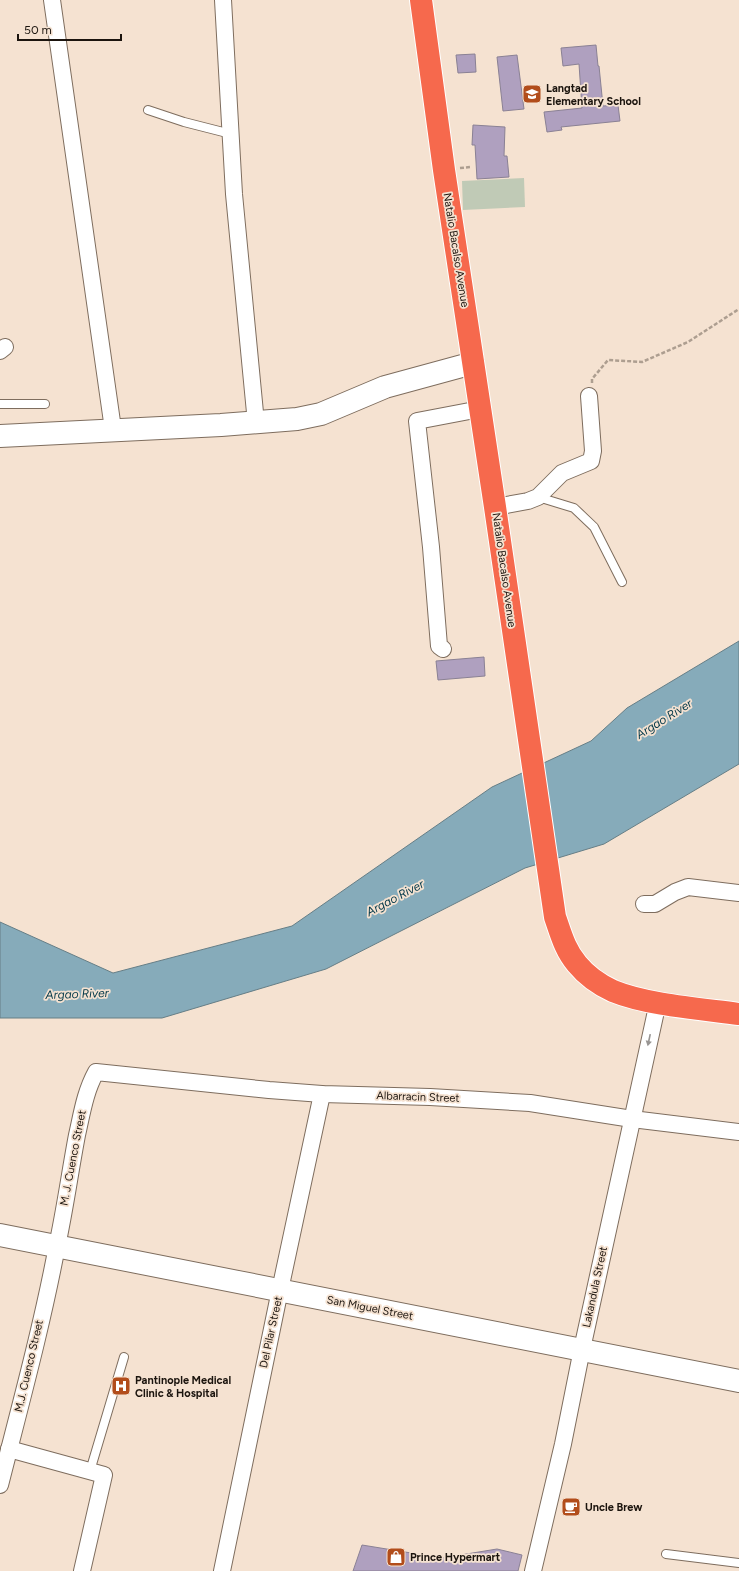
<svg xmlns="http://www.w3.org/2000/svg" width="739" height="1571" font-family="Figtree,sans-serif">
	<style>
		.green { fill: #c0cab6 }
		.water { fill: #86abba; stroke: #667e86 }
		.building { fill: #afa0bf; stroke: #8a8194 }
		.lines { fill: none; stroke-linecap: round; stroke-linejoin: round }
		.lane-casing { stroke: #7e6d5e; stroke-width: 10 }
		.street-casing { stroke: #7e6d5e; stroke-width: 18 }
		.secondary-casing { stroke: #7e6d5e; stroke-width: 24 }
		.highway-casing { stroke: #fff; stroke-width: 24 }
		.path { stroke: #ad9e90; stroke-width: 2.5; stroke-dasharray: 4 2; stroke-linecap: butt }
		.lane { stroke: #fff; stroke-width: 8 }
		.street { stroke: #fff; stroke-width: 16 }
		.secondary { stroke: #fff; stroke-width: 22 }
		.highway { stroke: #f6694d; stroke-width: 22 }
		.oneway { fill: #989593 }
		.labels { text-anchor: middle; dominant-baseline: central; stroke-width: 3.5; stroke-linejoin: round; paint-order: stroke }
		.poi-label { font-size: 11px; font-weight: bold; fill: #1b140e; stroke: #f5e2d1; text-anchor: start }
		.street-label { font-size: 11px; fill: #1b140e; stroke: #f5e2d1 }
		.water-label { font-size: 12px; font-style: italic; fill: #003748; stroke: #f5e2d1 }
	</style>
	<rect width="100%" height="100%" fill="#f5e2d1"/>
	<!-- green -->
	<path class="green" d="M524 178 525 207 463 210 462 181Z"/>
	<!-- water -->
	<path class="water" d="M739 641V764L604 844 525 868 326 969 162 1018H0V922L113 973 292 926 492 787 591 741 627 708Z"/>
	<!-- building -->
	<g class="building">
		<path d="M596 45 598 66H599L603 106 618 105 620 121 561 127 562 130 547 132 544 112 582 108 579 64 563 66 561 48Z"/>
		<path d="M475 54 476 72 458 73 456 55Z"/>
		<path d="M517 55 524 109 503 111 497 57Z"/>
		<path d="M473 125 505 127 504 156H507L509 177 477 179 475 145H472Z"/>
		<path d="M484 657 485 676 438 680 436 661Z"/>
		<path d="M362 1545 442 1558 497 1549 522 1555 518 1571H353Z"/>
	</g>
	<g class="lines">
		<defs>
			<g id="lane">
				<path d="M148 110 184 122 231 134"/>
				<path d="M0 404H45"/>
				<path d="M538 497 574 508 594 527 622 582"/>
				<path d="M90 1471 124 1357"/>
				<path d="M666 1554 739 1563"/>
			</g>
			<g id="street">
				<path d="M52 0 113 429"/>
				<path d="M223 0 234 194 256 423"/>
				<path d="M0 351 5 347"/>
				<path d="M495 507 528 501 538 497 562 473 591 461 593 451 589 396"/>
				<path d="M443 649 439 646 431 547 417 421 480 409"/>
				<path d="M644 904H655L675 892 688 887 739 893"/>
				<path d="M9 1449 104 1475 82 1571"/>
				<path d="M0 1485C20 1406 42 1326 57 1246 65 1209 70 1172 77 1135 82 1113 85 1092 96 1072L269 1090 322 1094 430 1097 530 1103 632 1119 739 1132"/>
				<path d="M222 1571 280 1290 322 1094"/>
				<path d="M533 1571 563 1444 582 1349 658 1002"/>
			</g>
			<g id="secondary">
				<path d="M0 436 221 425 297 419 321 414 385 387 473 363"/>
				<path d="M0 1235 739 1381"/>
			</g>
			<path id="highway" d="M421 0 444 170 495 507 555 917C561 934 565 950 577 964 586 975 600 985 613 991 647 1005 702 1009 739 1014"/>
		</defs>
		<!-- lane casing -->
		<use href="#lane" class="lane-casing"/>
		<!-- street casing -->
		<use href="#street" class="street-casing"/>
		<!-- secondary casing -->
		<use href="#secondary" class="secondary-casing"/>
		<!-- highway casing -->
		<use href="#highway" class="highway-casing"/>
		<!-- path -->
		<g class="path">
			<path d="M460 168 471 167"/>
			<path d="M592 383V379L608 360 642 362 688 342 739 309"/>
		</g>
		<!-- lane -->
		<use href="#lane" class="lane"/>
		<!-- street -->
		<use href="#street" class="street"/>
		<!-- secondary -->
		<use href="#secondary" class="secondary"/>
		<!-- highway -->
		<use href="#highway" class="highway"/>
	</g>
	<!-- one-way arrows -->
	<defs><path id="oneway-solid" d="M-6-.8H1V-3.2L6.5 0L1 3.2V.8H-6Z"/></defs>
	<use class="oneway" href="#oneway-solid" transform="translate(649 1040) rotate(102)"/>
	<!-- icons -->
	<defs>
		<symbol id="school-square" viewBox="-11 -11 22 22"><rect x="-9" y="-9" width="18" height="18" rx="4" fill="#b24d1b" stroke="#f5e2d1"/><path d="M0-5L7-2L0 1L-7-2ZM-4 1L0 2.5L4 1V4Q0 6-4 4Z" fill="#fff"/></symbol>
		<symbol id="hospital-square" viewBox="-11 -11 22 22"><rect x="-9" y="-9" width="18" height="18" rx="4" fill="#b24d1b" stroke="#f5e2d1"/><path d="M-5-5h3v3.5h4V-5h3V5h-3V1.5h-4V5h-3Z" fill="#fff"/></symbol>
		<symbol id="cafe-square" viewBox="-11 -11 22 22"><rect x="-9" y="-9" width="18" height="18" rx="4" fill="#b24d1b" stroke="#f5e2d1"/><path d="M-5.5-4.5H6V0H3Q3 3.5 0 3.5H-2.5Q-5.5 3.5-5.5 0ZM3-3.2v2h1.7v-2ZM-6 4.5H4V6H-6Z" fill="#fff"/></symbol>
		<symbol id="shop-square" viewBox="-11 -11 22 22"><rect x="-9" y="-9" width="18" height="18" rx="4" fill="#b24d1b" stroke="#f5e2d1"/><path d="M-5-2.5h2.3a2.7 3.5 0 0 1 5.4 0H5L5.5 6h-11ZM-1.5-2.5h3a1.5 2.3 0 0 0-3 0Z" fill="#fff"/></symbol>
	</defs>
	<g fill-rule="evenodd">
		<use href="#school-square" x="521" y="83" width="22" height="22"/>
		<use href="#hospital-square" x="110" y="1375" width="22" height="22"/>
		<use href="#cafe-square" x="560" y="1496" width="22" height="22"/>
		<use href="#shop-square" x="385" y="1546" width="22" height="22"/>
	</g>
	<g class="labels">
		<!-- poi labels -->
		<g class="poi-label">
			<text x="546" y="88">Langtad<tspan x="546" dy="13">Elementary School</tspan></text>
			<text x="135" y="1380">Pantinople Medical<tspan x="135" dy="13">Clinic &amp; Hospital</tspan></text>
			<text x="585" y="1507">Uncle Brew</text>
			<text x="410" y="1557">Prince Hypermart</text>
		</g>
		<!-- street labels -->
		<g class="street-label">
			<text transform="translate(456 250) rotate(81)">Natalio Bacalso Avenue</text>
			<text transform="translate(504 570) rotate(82)">Natalio Bacalso Avenue</text>
			<text transform="translate(418 1097) rotate(2)">Albarracin Street</text>
			<text transform="translate(73 1158) rotate(-79)">M. J. Cuenco Street</text>
			<text transform="translate(595 1287) rotate(-78)">Lakandula Street</text>
			<text transform="translate(370 1308) rotate(11)">San Miguel Street</text>
			<text transform="translate(271 1332) rotate(-78)">Del Pilar Street</text>
			<text transform="translate(29 1366) rotate(-77)">M.J. Cuenco Street</text>
		</g>
		<!-- water labels -->
		<g class="water-label">
			<text transform="translate(664 719) rotate(-32)">Argao River</text>
			<text transform="translate(395 898) rotate(-28)">Argao River</text>
			<text transform="translate(77 994) rotate(-2)">Argao River</text>
		</g>
	</g>
	<!-- scale -->
	<path d="M18 34v6h103v-6" fill="none" stroke="#1b140e" stroke-width="2"/>
	<text x="24" y="34" font-size="12" fill="#1b140e" stroke="#f5e2d1" stroke-width="3" paint-order="stroke">50 m</text>
</svg>
